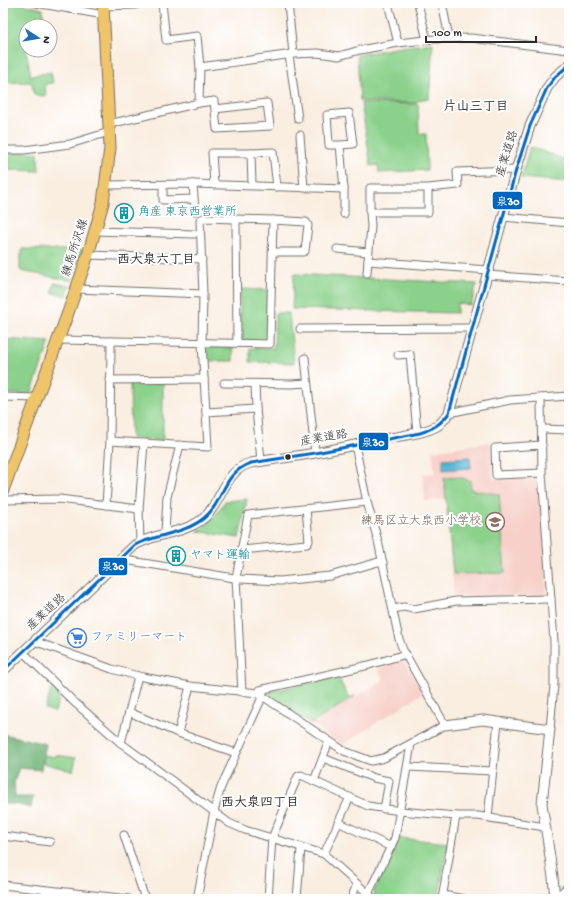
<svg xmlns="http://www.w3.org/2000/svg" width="572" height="902" font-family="'Gochi Hand','Klee One',sans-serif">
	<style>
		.built { fill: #f7d0c9 }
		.green { fill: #8bd18b; stroke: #5b7e5b }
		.forest { fill: #70b377; stroke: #4e6f51 }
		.water { fill: #52b3d0; stroke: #3e6f7e }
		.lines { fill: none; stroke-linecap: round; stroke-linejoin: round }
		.minor-casing { stroke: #736f6b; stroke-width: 9 }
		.tertiary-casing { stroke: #736f6b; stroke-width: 11 }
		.primary-casing { stroke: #736f6b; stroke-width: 13 }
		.minor { stroke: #fff; stroke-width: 7 }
		.tertiary { stroke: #fff; stroke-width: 9 }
		.primary { stroke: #f0c469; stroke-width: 11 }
		.bus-1-casing { stroke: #fff; stroke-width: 6 }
		.bus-1 { stroke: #0065bd; stroke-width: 3 }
		.bus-dot { fill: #2b2b2b; stroke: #fff; stroke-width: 1.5 }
		.labels { text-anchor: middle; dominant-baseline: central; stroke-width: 4; stroke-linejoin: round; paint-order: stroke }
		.street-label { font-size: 12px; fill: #2b2b2b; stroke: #fff }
		.culture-label { font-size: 12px; fill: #0d838f; stroke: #fff; text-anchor: start }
		.education-label { font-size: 12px; fill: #785e54; stroke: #fff; text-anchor: end }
		.shop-label { font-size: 12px; fill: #366cbe; stroke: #fff; text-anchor: start }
		.neighbourhood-label { font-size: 13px; font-weight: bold; fill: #2b2b2b; stroke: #fff }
		.line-badge { stroke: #fff; stroke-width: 1.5 }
		.badge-label { font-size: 11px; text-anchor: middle; font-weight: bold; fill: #fff }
	</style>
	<rect width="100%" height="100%" fill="#fff"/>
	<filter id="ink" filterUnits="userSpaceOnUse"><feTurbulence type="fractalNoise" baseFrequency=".025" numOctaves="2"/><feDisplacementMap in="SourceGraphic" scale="8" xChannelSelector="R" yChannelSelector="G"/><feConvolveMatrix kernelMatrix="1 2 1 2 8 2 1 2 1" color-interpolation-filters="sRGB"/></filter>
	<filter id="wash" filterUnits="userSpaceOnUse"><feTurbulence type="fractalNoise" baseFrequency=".012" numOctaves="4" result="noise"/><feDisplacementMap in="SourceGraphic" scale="16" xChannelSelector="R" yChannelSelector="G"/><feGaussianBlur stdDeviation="0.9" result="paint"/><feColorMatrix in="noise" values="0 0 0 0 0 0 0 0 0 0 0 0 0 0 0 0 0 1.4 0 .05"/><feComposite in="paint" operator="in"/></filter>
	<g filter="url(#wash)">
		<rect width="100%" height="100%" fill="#faeee1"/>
		<!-- built -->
		<g class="built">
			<path d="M491 442 493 479 538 475 545 543 547 596H454L446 499 425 501 423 474 435 473 432 451Z"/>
			<path d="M402 660 404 661 423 693 342 745 311 724 383 680 378 669 379 668Z"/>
		</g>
		<!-- green -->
		<g class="green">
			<path d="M3 3H18L43 9V26H26V50L31 76 51 72 53 83 45 84 46 96 34 95 32 83 28 82 3 83Z"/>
			<path d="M433 43 429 99H422L415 103 360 101 357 55 401 47Z"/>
			<path d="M361 103 418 104 419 134H426L427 170 379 173 378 165 371 166Z"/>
			<path d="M530 147 564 159 563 167 569 168V182L521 178Z"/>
			<path d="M38 152 39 171 3 170V153Z"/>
			<path d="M22 249 83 250 72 281 21 271 20 269V257L22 254Z"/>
			<path d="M294 274 477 284 471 305 457 303V313L292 309Z"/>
			<path d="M54 283 70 286 67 296 52 293Z"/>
			<path d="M240 289 268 290 267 340 265 342 243 341 240 339Z"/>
			<path d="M275 313H289L294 363 250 362V348H274Z"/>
			<path d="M3 339 50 342 31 394H3Z"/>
			<path d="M208 347 233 348V361H207L206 349Z"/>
			<path d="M130 383H163V441L131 438Z"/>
			<path d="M460 477 470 481 471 490 499 494 505 573 453 574 444 478Z"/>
			<path d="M247 499 239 538 197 531C210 524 218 513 225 501Z"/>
			<path d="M338 677 349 698 355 696 311 724 267 695 268 692Z"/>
			<path d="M52 686 60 694 55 712 45 709Z"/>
			<path d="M44 755 55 757 56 755 76 758 73 771 43 763Z"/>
			<path d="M399 838 448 843 438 899H379L375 896 374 891Z"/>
		</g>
		<!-- forest -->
		<path class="forest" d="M3 734 46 744 41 770 19 768 14 782 15 797H33L31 808 15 804H3Z"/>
		<!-- water -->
		<path class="water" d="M470 457 471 468 443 470V459Z"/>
	</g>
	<g filter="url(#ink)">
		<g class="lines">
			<defs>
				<g id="minor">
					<path d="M36 3 104 15"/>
					<path d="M162 3 166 40 197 36 200 67"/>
					<path d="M288 3 293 54"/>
					<path d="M388 3 398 43"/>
					<path d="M418 3 427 40"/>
					<path d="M442 3 449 38"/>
					<path d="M103 6 135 5 142 3"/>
					<path d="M289 55 298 119"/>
					<path d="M199 103 214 101 217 129 270 126 267 103 215 109"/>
					<path d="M109 124 199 103 200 67 293 54 318 53 339 56 360 50 398 43 435 39 471 38 569 50"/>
					<path d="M300 135 304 188"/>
					<path d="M340 145H329L327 115 349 113 353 144 340 145 344 189V214"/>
					<path d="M3 150H24L70 144 109 132"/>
					<path d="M193 184 195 211"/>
					<path d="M107 185 193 184 344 189"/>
					<path d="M163 185V200L194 199"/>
					<path d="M214 185 212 153H251"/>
					<path d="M252 185 251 153 273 152 277 187"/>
					<path d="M428 188V212H370V188H428L458 185 457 172 516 170"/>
					<path d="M503 217 569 223"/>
					<path d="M236 219 237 343"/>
					<path d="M95 231 194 234"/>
					<path d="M337 249 368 252"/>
					<path d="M273 252H303L305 251 308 225 306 222 273 220"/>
					<path d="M88 255 202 259"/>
					<path d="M368 261 488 270"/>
					<path d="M367 273 371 226 370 212"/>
					<path d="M487 275 568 281"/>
					<path d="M76 289 203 294"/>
					<path d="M300 329 472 328"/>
					<path d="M58 340 270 344 273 220 203 218 200 220 203 294 202 343 208 447 110 441"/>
					<path d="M398 355 410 354 417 433"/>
					<path d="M305 358 315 453"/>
					<path d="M110 380 204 379"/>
					<path d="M224 383 292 384 307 383"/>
					<path d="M255 384 256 409 261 461"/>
					<path d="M3 397 37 398"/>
					<path d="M541 398 542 473 554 642V685L550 729"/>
					<path d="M206 412 256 409"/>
					<path d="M449 413 510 400 569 396"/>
					<path d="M543 429 569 430"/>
					<path d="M542 445 495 448 496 475 542 473"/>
					<path d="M3 500 59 499 139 509"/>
					<path d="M106 505 110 441 111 341"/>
					<path d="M165 534 167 497 180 445"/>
					<path d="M140 542 139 509 144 443"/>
					<path d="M241 550 307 544 309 541 306 509"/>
					<path d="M119 559 240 579 280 581 330 576 378 562H383"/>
					<path d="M393 609 404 607 414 609 456 601 551 599"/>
					<path d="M34 641 112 669 138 676 190 686 258 693 344 751 371 761 384 758 445 725 403 650 399 639 378 541 367 502 355 445"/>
					<path d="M23 652 73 701 121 743 229 823 245 830 324 854 374 899"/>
					<path d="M138 676 129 712 178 733 236 753"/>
					<path d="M260 690 369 665 406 654"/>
					<path d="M242 692 236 578 248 515 367 502"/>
					<path d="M178 733 190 686"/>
					<path d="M121 743 129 712"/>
					<path d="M323 758 374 778 389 781 384 809"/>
					<path d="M408 767 493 771"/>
					<path d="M314 781 329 741"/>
					<path d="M488 817 498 722"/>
					<path d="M338 822 391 847"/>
					<path d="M124 835 145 899"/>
					<path d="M3 836 50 842"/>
					<path d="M324 854 350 797"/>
					<path d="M3 885 129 899"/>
					<path d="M368 894 395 838 411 744"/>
					<path d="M443 895 464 899"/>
					<path d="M197 899 214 811 221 787 260 702 264 689"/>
					<path d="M268 899 272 838 298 776 301 775 368 806 400 811 456 816H478L545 827"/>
					<path d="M297 899 301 848"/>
					<path d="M351 899 357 884"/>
					<path d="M442 899 456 816"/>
					<path d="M554 899 569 886"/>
				</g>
				<g id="tertiary">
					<path d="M3 671 135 545C157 532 186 534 205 517 223 500 225 469 251 463 272 459 294 457 315 453 340 448 365 443 390 438 404 435 423 434 437 426 442 423 445 418 449 413L516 170 530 126 547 88 555 77 569 65"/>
					<path d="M445 725 483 720 550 729 542 804 553 877 555 899"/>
				</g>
				<path id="primary" d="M3 490 69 310 88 255 103 203 110 148 103 3"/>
			</defs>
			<!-- minor casing -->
			<use href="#minor" class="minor-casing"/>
			<!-- tertiary casing -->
			<use href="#tertiary" class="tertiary-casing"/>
			<!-- primary casing -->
			<use href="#primary" class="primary-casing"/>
			<!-- minor -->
			<use href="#minor" class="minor"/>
			<!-- tertiary -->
			<use href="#tertiary" class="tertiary"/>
			<!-- primary -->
			<use href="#primary" class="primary"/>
			<defs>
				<path id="bus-1" d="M3 671 135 545C157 534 185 534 204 518 225 501 221 474 251 463L315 453 420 433C433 429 441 424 449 413L516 170 530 126 547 88 555 77 569 65"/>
			</defs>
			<!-- bus-1 casing -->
			<use href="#bus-1" class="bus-1-casing"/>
			<!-- bus-1 -->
			<use href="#bus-1" class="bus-1"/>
		</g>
	</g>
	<!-- icons -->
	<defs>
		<symbol id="building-ring" viewBox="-11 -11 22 22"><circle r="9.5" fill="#fff" stroke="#0f9aa8" stroke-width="1.5"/><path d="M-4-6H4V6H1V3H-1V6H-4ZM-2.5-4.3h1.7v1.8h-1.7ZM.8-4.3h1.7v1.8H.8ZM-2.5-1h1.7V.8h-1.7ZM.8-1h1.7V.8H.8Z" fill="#0f9aa8"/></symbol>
		<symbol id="school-ring" viewBox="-11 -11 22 22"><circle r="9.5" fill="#fff" stroke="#8d6e63" stroke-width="1.5"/><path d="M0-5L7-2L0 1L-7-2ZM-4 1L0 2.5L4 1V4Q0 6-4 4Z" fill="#8d6e63"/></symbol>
		<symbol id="supermarket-ring" viewBox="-11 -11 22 22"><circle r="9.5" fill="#fff" stroke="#3f7fe0" stroke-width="1.5"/><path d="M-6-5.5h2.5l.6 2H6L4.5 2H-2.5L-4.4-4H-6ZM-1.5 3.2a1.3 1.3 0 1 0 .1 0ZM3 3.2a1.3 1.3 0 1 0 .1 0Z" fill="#3f7fe0"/></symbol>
	</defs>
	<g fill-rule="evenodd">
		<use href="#building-ring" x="113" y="202" width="22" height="22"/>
		<use href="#school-ring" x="484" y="511" width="22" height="22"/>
		<use href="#building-ring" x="165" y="545" width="22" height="22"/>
		<use href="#supermarket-ring" x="66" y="627" width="22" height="22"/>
	</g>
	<!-- markers -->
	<circle class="bus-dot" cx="288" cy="457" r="3.5"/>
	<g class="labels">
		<!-- street labels -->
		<g class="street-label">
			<text transform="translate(508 154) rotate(-73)">産業道路</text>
			<text transform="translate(76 248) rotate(-72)">練馬所沢線</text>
			<text transform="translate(324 439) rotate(-10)">産業道路</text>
			<text transform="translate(47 613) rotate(-43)">産業道路</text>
		</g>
		<!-- culture labels -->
		<g class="culture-label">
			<text x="138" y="213">角産 東京西営業所</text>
			<text x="190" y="556">ヤマト運輸</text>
		</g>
		<!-- education labels -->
		<g class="education-label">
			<text x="481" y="522">練馬区立大泉西小学校</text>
		</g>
		<!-- shop labels -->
		<g class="shop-label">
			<text x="91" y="638">ファミリーマート</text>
		</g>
		<!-- neighbourhood labels -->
		<g class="neighbourhood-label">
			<text x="476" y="107">片山三丁目</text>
			<text x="156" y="260">西大泉六丁目</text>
			<text x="260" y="803">西大泉四丁目</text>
		</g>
	</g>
	<g class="line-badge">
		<rect x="492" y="191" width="31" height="19" rx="4" fill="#0065bd"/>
		<rect x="358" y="432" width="31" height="19" rx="4" fill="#0065bd"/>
		<rect x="98" y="557" width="30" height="19" rx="4" fill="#0065bd"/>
	</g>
	<g class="badge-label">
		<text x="508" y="205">泉30</text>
		<text x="373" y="446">泉30</text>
		<text x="113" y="570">泉30</text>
	</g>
	<!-- margin -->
	<rect width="572" height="902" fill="none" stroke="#fff" stroke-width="16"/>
	<!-- north arrow -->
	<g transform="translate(38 38) rotate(102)"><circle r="19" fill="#ffffff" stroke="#aaaaaa"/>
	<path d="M0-3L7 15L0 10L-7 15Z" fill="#1f6fb2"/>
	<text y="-6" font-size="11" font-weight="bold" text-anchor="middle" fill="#2b2b2b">N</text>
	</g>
	<!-- scale -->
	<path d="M426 36v6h110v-6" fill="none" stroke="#2b2b2b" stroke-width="2"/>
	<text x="432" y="36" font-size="12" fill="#2b2b2b" stroke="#ffffff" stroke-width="3" paint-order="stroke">100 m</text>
</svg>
